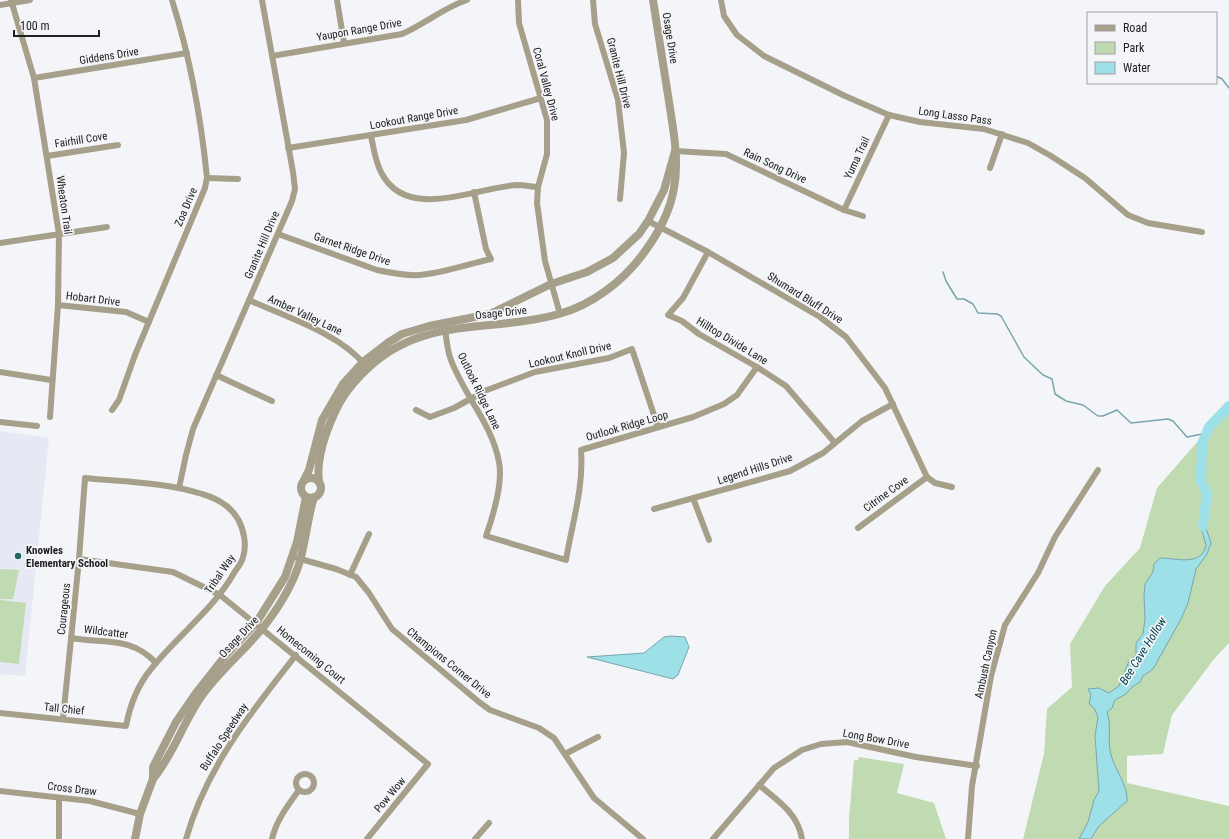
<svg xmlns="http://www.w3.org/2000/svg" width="1229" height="839" font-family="'Roboto Condensed',sans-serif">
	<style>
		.built { fill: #e6e9f4 }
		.green { fill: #c0dab2 }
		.water { fill: #9ee0e8; stroke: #78a6ac }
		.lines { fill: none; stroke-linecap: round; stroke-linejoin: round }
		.stream { stroke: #78a6ac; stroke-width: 1.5 }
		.river { stroke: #9ee0e8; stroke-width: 10 }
		.minor { stroke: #a69f8a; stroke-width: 6 }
		.tertiary { stroke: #a69f8a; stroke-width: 8 }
		.poi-dot { fill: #1f6962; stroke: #f4f5f9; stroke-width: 1.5 }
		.labels { text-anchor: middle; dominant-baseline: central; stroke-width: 3.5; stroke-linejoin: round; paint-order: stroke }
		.street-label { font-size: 11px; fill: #202021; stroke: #f4f5f9 }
		.poi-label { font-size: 11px; font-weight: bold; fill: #202021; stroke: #f4f5f9; text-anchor: start }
		.water-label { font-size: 12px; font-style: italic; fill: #04444a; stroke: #f4f5f9 }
	</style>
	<rect width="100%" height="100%" fill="#f4f5f9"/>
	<!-- built -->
	<path class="built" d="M0 431 49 438 25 676 0 674Z"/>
	<!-- green -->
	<g class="green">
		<path d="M1229 411V643L1214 659 1172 715 1163 754 1127 756V783L1229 806V839H1023L1044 754 1047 709 1072 687 1070 644 1105 586 1140 548 1157 488 1199 440Z"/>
		<path d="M0 569 19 570 13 599H0Z"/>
		<path d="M0 600 26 603 19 664 0 662Z"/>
		<path d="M859 757 904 764 897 793 934 803 946 839H849V819L854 760H858Z"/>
	</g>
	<!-- water -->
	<g class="water">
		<path d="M1204 514 1205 525 1211 543 1207 554 1196 569 1188 603 1181 619 1153 669 1143 676 1140 682 1132 687 1126 694 1115 700 1112 708 1107 712C1112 725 1107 741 1111 755 1115 770 1128 785 1127 801L1099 826 1091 839H1079L1088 822 1094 800 1099 791 1095 736 1098 717 1094 708 1089 704 1091 695 1088 689 1099 688 1109 693 1119 686 1129 661 1136 655V643L1143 634 1145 619 1144 596 1145 584 1153 572 1154 564 1160 558C1176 558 1202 567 1206 545L1200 524Z"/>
		<path d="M671 636 685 637 689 647 678 675 673 679 587 657 644 653 664 637Z"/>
	</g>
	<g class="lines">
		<!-- stream -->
		<g class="stream">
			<path d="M1216 76 1222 79 1229 88"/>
			<path d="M943 272 946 281 957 299H964L973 304 978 313 997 314 1001 316 1024 357 1043 375 1052 379 1055 394 1066 401 1083 405 1098 416H1103L1117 410 1131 423 1168 419 1173 421 1187 437 1207 433"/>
		</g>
		<!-- river -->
		<g class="river">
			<path d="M1201 482 1202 444 1209 427 1229 406"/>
			<path d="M1203 526 1207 493 1204 487"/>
		</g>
		<!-- minor -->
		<g class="minor">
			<path d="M11 0 34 78 59 234 58 305 50 417"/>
			<path d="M337 0 344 43"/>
			<path d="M518 0 519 23 547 120V154L538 187 537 203 545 261 560 314"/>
			<path d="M593 0 595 24 618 100 624 153 620 199"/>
			<path d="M721 0 724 16 737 35 764 56 845 96 889 115 920 122 984 129 1028 143 1051 156 1085 178 1128 215 1148 223 1202 232"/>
			<path d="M0 5 30 0"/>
			<path d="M272 56 402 34C425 24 443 8 467 0"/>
			<path d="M34 78 187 53"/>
			<path d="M371 136C374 149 375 162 382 174 408 222 477 187 517 185 524 185 532 187 538 187"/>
			<path d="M288 148 466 120 541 98"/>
			<path d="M675 151 726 154 844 210 863 216"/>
			<path d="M47 156 118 145"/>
			<path d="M990 168 1002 134"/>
			<path d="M207 178 238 179"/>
			<path d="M844 210 889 115"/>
			<path d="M648 221 708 252 789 299 820 317 846 337 885 388 927 477 935 483 952 487"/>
			<path d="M278 234 377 270C391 273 406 276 420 275 444 273 468 264 491 259L486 249 474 192"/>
			<path d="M0 243 107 227"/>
			<path d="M708 252 683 298 668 315 682 321 699 334 757 367 786 386 835 443"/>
			<path d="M249 300C286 317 339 333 365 365"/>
			<path d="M58 305 126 312 149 322"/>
			<path d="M445 327C446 337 447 350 451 360 464 395 492 424 499 462 503 482 493 516 486 536L566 560C572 524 584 487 581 450L693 417 724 404 737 395 757 367"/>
			<path d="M0 372 51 380"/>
			<path d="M216 375 272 401"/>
			<path d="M112 410 119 400 135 355 205 188 207 178C201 118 190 57 172 0"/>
			<path d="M416 410 430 417 454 408 487 390 535 372 609 358 632 349 658 427"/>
			<path d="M0 422 37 426"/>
			<path d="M179 488 186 455 193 429 292 201 295 189 293 172 262 0"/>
			<path d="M693 498 709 540"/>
			<path d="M654 509 790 471 823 453 862 421 893 404"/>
			<path d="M858 528 927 477"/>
			<path d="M297 558 336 569 356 577 369 593 392 629 479 702 490 710 539 728 554 738 594 798 643 839"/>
			<path d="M79 559 173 572 220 595 428 764 367 839"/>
			<path d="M350 575 369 534"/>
			<path d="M71 638C105 644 131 636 156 663"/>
			<path d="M0 713 126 726C130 705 137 686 151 669 177 636 213 610 234 573 237 568 242 563 243 557 247 545 244 530 238 519 230 506 217 498 202 494 164 482 123 482 85 478L79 559 63 719"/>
			<path d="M565 754 598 737"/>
			<circle cx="305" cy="783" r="9"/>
			<path d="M759 785C777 800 798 813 802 839"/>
			<path d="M0 791 90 801 140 814"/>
			<path d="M59 839V798"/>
			<path d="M186 839C206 768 251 712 296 655"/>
			<path d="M272 839C276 821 288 805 299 790"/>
			<path d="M475 839 489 823"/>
			<path d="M713 839 774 768 802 750 821 744 847 742 916 757 977 766"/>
			<path d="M968 839 972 786 991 676 1005 625 1038 573 1055 537 1098 470"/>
		</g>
		<!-- tertiary -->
		<g class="tertiary">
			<circle cx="311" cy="488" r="10"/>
			<path d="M304 480 309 470 322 420 343 384 363 362 389 342 402 334 429 326 490 314 551 284 587 272 613 258 639 234 648 221 664 190 675 151"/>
			<path d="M319 482C316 459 325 434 334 414 341 398 350 386 362 374 419 314 488 334 559 314 592 305 623 281 643 254 658 234 670 212 674 188 679 161 674 134 670 108 664 72 659 36 653 0"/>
			<path d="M153 779C173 755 183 723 201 697 221 668 251 646 271 617 283 600 296 577 301 557 306 537 308 517 314 497"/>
			<path d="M135 839 140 814 153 779V767L176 722 196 693 226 655 256 623 285 577 297 542 306 497"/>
		</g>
	</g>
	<!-- markers -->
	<circle class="poi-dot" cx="18" cy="556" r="4"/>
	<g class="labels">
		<!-- street labels -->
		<g class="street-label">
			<text transform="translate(359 30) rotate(-10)">Yaupon Range Drive</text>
			<text transform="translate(670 38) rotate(81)">Osage Drive</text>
			<text transform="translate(109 56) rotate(-9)">Giddens Drive</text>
			<text transform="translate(619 73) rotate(76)">Granite Hill Drive</text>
			<text transform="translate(546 84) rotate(75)">Coral Valley Drive</text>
			<text transform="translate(955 116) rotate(8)">Long Lasso Pass</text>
			<text transform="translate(414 118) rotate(-10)">Lookout Range Drive</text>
			<text transform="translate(81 140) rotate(-9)">Fairhill Cove</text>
			<text transform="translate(857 158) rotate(-65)">Yuma Trail</text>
			<text transform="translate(775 166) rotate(25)">Rain Song Drive</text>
			<text transform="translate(64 205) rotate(82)">Wheaton Trail</text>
			<text transform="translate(186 207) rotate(-67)">Zoa Drive</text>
			<text transform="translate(262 245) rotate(-67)">Granite Hill Drive</text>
			<text transform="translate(352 249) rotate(19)">Garnet Ridge Drive</text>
			<text transform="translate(805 298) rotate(32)">Shumard Bluff Drive</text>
			<text transform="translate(93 299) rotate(7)">Hobart Drive</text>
			<text transform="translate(501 313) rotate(-6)">Osage Drive</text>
			<text transform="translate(305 315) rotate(25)">Amber Valley Lane</text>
			<text transform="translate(732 341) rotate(31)">Hilltop Divide Lane</text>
			<text transform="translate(570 355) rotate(-13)">Lookout Knoll Drive</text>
			<text transform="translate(479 391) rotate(64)">Outlook Ridge Lane</text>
			<text transform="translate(627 426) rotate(-16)">Outlook Ridge Loop</text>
			<text transform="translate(755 469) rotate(-18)">Legend Hills Drive</text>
			<text transform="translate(886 494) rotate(-36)">Citrine Cove</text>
			<text transform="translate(220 574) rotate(-56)">Tribal Way</text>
			<text transform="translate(64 609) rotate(-84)">Courageous</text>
			<text transform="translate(106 632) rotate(7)">Wildcatter</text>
			<text transform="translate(239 637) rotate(-47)">Osage Drive</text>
			<text transform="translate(311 655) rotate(39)">Homecoming Court</text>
			<text transform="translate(449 663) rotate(39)">Champions Corner Drive</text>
			<text transform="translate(986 664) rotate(-78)">Ambush Canyon</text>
			<text transform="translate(64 709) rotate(6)">Tall Chief</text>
			<text transform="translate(224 737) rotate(-57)">Buffalo Speedway</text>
			<text transform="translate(876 739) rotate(10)">Long Bow Drive</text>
			<text transform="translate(72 789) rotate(7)">Cross Draw</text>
			<text transform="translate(390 795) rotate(-50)">Pow Wow</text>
		</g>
		<!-- poi labels -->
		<g class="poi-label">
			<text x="26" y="550">Knowles<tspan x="26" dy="13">Elementary School</tspan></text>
		</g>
		<!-- water labels -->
		<g class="water-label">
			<text transform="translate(1143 651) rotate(-58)">Bee Cave Hollow</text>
		</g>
	</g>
	<!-- legend -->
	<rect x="1087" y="12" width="130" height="72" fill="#f4f5f9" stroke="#9fa0a3"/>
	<rect x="1095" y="25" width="20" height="6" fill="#a69f8a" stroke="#9fa0a3"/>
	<text x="1123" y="32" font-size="12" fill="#202021">Road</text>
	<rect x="1095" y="42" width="20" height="12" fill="#c0dab2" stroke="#9fa0a3"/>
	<text x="1123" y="52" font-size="12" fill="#202021">Park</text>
	<rect x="1095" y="62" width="20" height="12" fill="#9ee0e8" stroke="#9fa0a3"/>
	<text x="1123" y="72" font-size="12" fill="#202021">Water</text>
	<!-- scale -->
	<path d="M14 30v6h85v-6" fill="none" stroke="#202021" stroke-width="2"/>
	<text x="20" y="30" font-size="12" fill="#202021" stroke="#f4f5f9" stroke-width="3" paint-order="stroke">100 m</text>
</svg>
